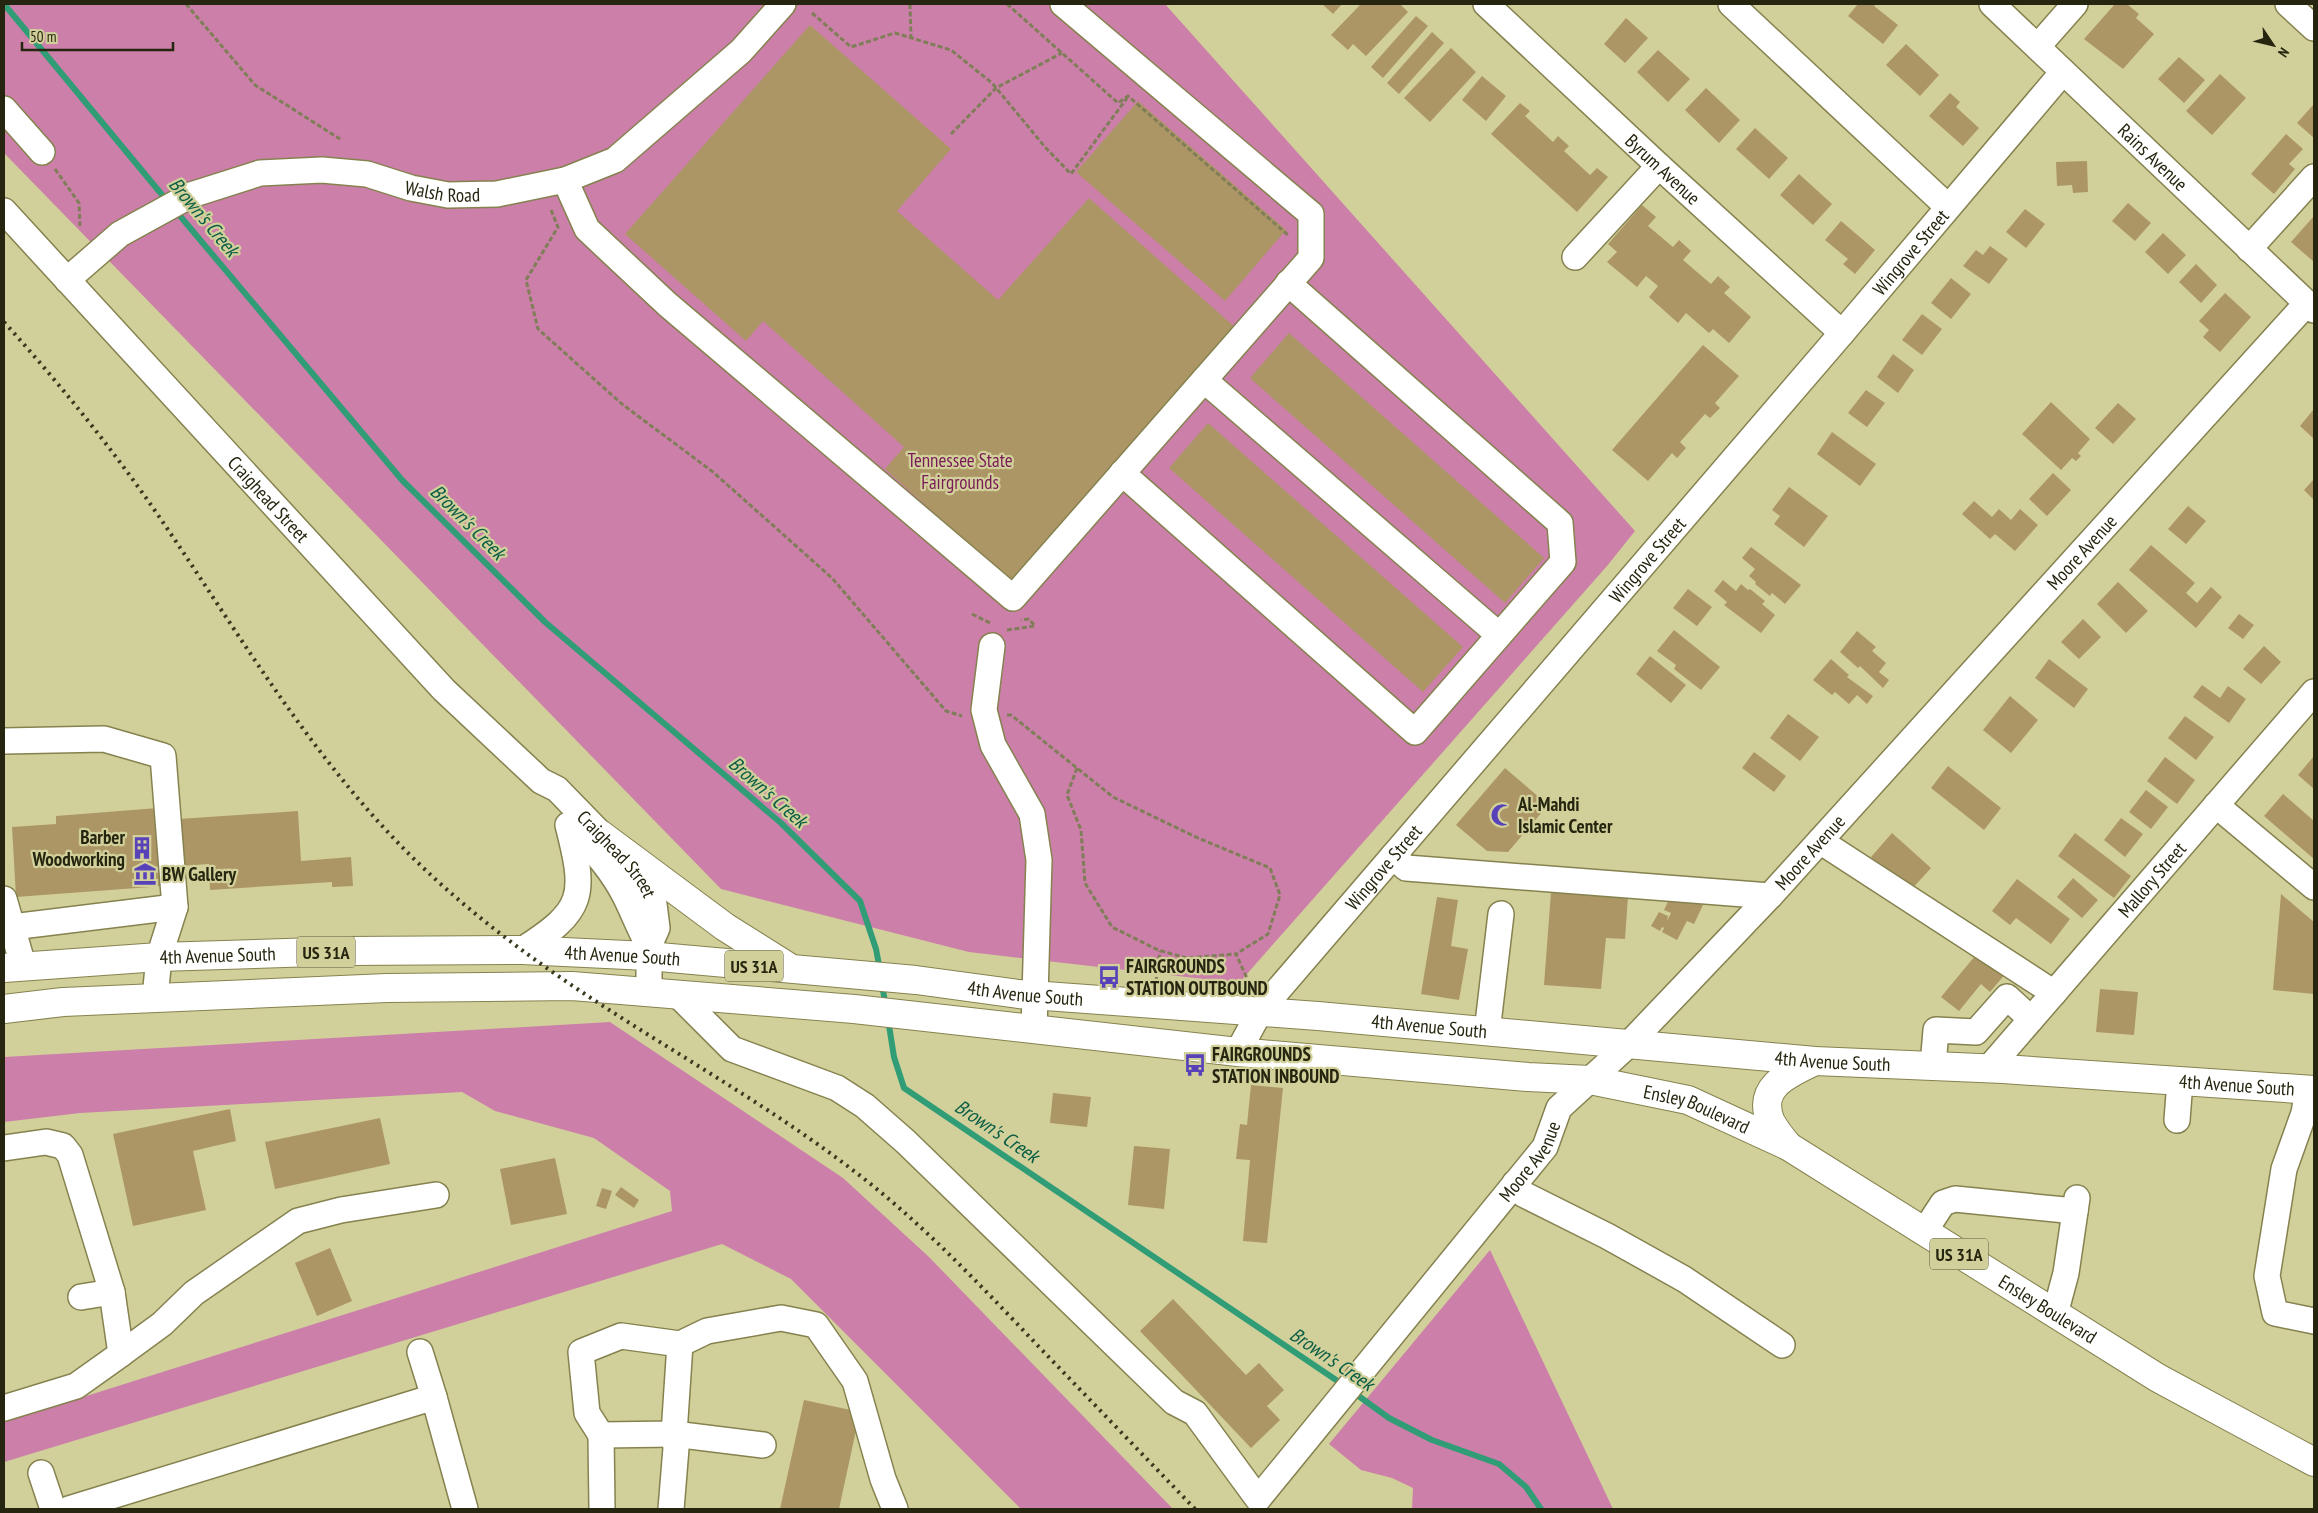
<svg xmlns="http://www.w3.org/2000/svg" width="2318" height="1513" font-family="'PT Sans Narrow',sans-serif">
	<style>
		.green { fill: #cb7fa9 }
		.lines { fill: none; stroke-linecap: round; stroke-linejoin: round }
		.stream { stroke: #309d77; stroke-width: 6 }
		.building { fill: #ad9665 }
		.minor-casing { stroke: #85824f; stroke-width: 28 }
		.major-casing { stroke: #85824f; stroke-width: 30 }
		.path { stroke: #807e58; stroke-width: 3; stroke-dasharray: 5 2.5; stroke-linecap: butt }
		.minor { stroke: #fff; stroke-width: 25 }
		.major { stroke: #fff; stroke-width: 28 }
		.rail { stroke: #3a391f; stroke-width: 4; stroke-dasharray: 2.5 5; stroke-linecap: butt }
		.labels { text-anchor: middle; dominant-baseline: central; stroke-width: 4.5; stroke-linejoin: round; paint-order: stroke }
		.shield { fill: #d2d09a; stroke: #5a5839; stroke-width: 1 }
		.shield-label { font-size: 18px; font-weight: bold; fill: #26250f }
		.street-label { font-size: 19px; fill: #26250f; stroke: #d2d09a }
		.park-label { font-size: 19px; fill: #791a58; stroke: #d2d09a }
		.poi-label { font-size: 19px; font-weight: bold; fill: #26250f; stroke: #d2d09a; text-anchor: start }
		.water-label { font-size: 20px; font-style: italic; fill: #085d44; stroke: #d2d09a }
	</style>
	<rect width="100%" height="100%" fill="#d2d09a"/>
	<!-- green -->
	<g class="green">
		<path d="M4 4H1165L1635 531 1607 566 1239 983 969 952 721 889 4 153Z"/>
		<path d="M610 1022 843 1178 929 1257 1173 1509H1021L791 1279 722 1244 4 1462V1422L672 1211 670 1191 594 1138 495 1111 462 1092 80 1113 4 1122V1057Z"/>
		<path d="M1490 1250 1613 1509H1412L1413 1488 1392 1478 1361 1470 1329 1444Z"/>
	</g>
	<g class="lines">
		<!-- stream -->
		<g class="stream">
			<path d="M4 4 168 202"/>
			<path d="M175 210 402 480 545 622 781 823 860 901 876 949 880 970"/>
			<path d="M882 985 886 1007"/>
			<path d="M888 1019 894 1057 904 1088 1345 1386"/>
			<path d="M1353 1392 1389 1418 1432 1440 1499 1464 1526 1487 1541 1509"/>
		</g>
	</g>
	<!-- building -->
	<g class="building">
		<path d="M1322 4H1342L1333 14Z"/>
		<path d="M1361 4H1400L1408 12 1366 56 1353 44 1348 50 1331 35Z"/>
		<path d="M1858 4H1876L1874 6 1898 25 1883 44 1848 16Z"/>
		<path d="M2115 4H2127L2139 14 2136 18 2154 34 2123 69 2084 39Z"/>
		<path d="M1416 16 1428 26 1383 78 1371 67Z"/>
		<path d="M1626 18 1648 38 1625 63 1604 44Z"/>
		<path d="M810 25 951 149 897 211 998 300 1089 198 1237 329 1013 583 885 469 904 447 763 321 746 341 625 234Z"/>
		<path d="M1432 32 1444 43 1399 94 1387 83Z"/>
		<path d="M1906 44 1939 75 1920 96 1886 65Z"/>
		<path d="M1451 48 1476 72 1430 122 1404 98Z"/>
		<path d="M1658 50 1690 79 1668 102 1637 72Z"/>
		<path d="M2179 57 2205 80 2184 103 2158 79Z"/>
		<path d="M2220 74 2246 98 2212 135 2186 111Z"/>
		<path d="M1482 76 1506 96 1486 121 1462 100Z"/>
		<path d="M1706 88 1740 120 1719 143 1685 110Z"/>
		<path d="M1950 93 1960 102 1956 107 1979 128 1963 146 1929 116Z"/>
		<path d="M1138 101 1286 230 1225 301 1076 172Z"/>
		<path d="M1520 103 1530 111 1525 116 1553 142 1558 136 1569 146 1564 151 1590 175 1597 168 1608 177 1577 212 1491 134Z"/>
		<path d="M2314 104V138L2297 123Z"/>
		<path d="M1755 128 1788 158 1769 179 1736 149Z"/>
		<path d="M2286 134 2303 149 2289 164 2295 169 2274 194 2251 174Z"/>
		<path d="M2087 161 2088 192 2073 193 2072 185 2057 186 2056 162Z"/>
		<path d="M1799 174 1832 204 1813 225 1780 195Z"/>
		<path d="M2128 203 2151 223 2135 241 2112 221Z"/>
		<path d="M1642 205 1656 217 1648 226 1673 247 1679 240 1691 251 1683 260 1711 284 1718 276 1730 287 1724 293 1751 317 1729 343 1713 329 1709 333 1686 313 1678 323 1649 297 1658 286 1646 276 1637 287 1607 262 1617 252 1608 244Z"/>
		<path d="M2025 209 2045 224 2026 248 2006 232Z"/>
		<path d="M2314 216V262L2291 242Z"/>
		<path d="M1841 221 1875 250 1855 274 1843 264 1848 259 1825 240Z"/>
		<path d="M2163 233 2186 255 2168 274 2145 252Z"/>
		<path d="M1990 246 2008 259 1989 284 1963 266 1976 250 1983 255Z"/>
		<path d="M2196 264 2217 285 2201 303 2179 282Z"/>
		<path d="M1951 278 1971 294 1951 319 1931 303Z"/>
		<path d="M2225 293 2251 317 2220 352 2203 337 2209 330 2199 321Z"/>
		<path d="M1922 314 1942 329 1922 355 1902 340Z"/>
		<path d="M1289 333 1544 558 1505 603 1250 378Z"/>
		<path d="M1703 345 1739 376 1715 403 1720 408 1710 418 1705 414 1680 442 1686 448 1677 458 1672 453 1648 481 1612 450Z"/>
		<path d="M1893 354 1914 370 1898 393 1877 377Z"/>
		<path d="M1866 390 1885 403 1867 427 1848 413Z"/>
		<path d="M2051 402 2090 439 2078 453 2081 456 2076 461 2072 458 2061 470 2022 434Z"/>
		<path d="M2118 403 2136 419 2113 444 2095 428Z"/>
		<path d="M2314 409V439L2300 426Z"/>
		<path d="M1208 423 1463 647 1423 692 1169 468Z"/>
		<path d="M1832 432 1876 464 1860 486 1817 454Z"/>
		<path d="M2053 473 2071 490 2047 516 2029 499Z"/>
		<path d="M2314 479V500L2304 490Z"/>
		<path d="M1789 487 1828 516 1804 547 1774 524 1780 516 1772 510Z"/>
		<path d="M1974 501 1992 517 1999 509 2011 520 2020 509 2038 525 2015 551 1995 534 1990 539 1962 514Z"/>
		<path d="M2188 506 2206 521 2186 544 2168 529Z"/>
		<path d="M2151 545 2195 583 2186 593 2197 603 2211 587 2222 597 2196 628 2129 570Z"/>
		<path d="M1751 547 1801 585 1785 604 1772 593 1770 596 1755 584 1756 582 1749 576 1755 569 1742 558Z"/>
		<path d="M1723 580 1736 591 1741 584 1748 590 1750 589 1765 601 1762 604 1775 615 1761 633 1724 605 1727 602 1714 591Z"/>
		<path d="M2118 582 2148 611 2126 633 2097 604Z"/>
		<path d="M1688 589 1712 607 1697 626 1673 608Z"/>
		<path d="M2239 614 2254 625 2243 639 2228 628Z"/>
		<path d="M2083 619 2101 637 2079 659 2061 642Z"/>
		<path d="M1674 630 1720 667 1701 690 1674 669 1676 665 1657 651Z"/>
		<path d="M1857 631 1876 647 1872 651 1886 663 1879 672 1889 680 1883 688 1860 666 1858 668 1840 652Z"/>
		<path d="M2264 646 2281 662 2261 684 2243 669Z"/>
		<path d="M1650 656 1686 685 1671 703 1636 674Z"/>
		<path d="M1831 659 1849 675 1847 677 1873 696 1867 704 1857 695 1849 704 1835 692 1832 695 1813 680Z"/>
		<path d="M2049 659 2088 689 2074 708 2035 678Z"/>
		<path d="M2202 685 2220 698 2228 686 2246 699 2229 723 2193 697Z"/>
		<path d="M2010 696 2038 720 2011 753 1983 730Z"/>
		<path d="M1788 714 1819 737 1800 761 1770 738Z"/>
		<path d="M2185 716 2214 737 2196 760 2168 738Z"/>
		<path d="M1754 752 1786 776 1774 792 1742 768Z"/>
		<path d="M2314 756V789L2298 775Z"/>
		<path d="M2165 757 2195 780 2177 804 2147 781Z"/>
		<path d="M1948 766 2001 808 1984 830 1931 788Z"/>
		<path d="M1505 768 1548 805 1508 852 1487 851 1456 825Z"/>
		<path d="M2146 790 2168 807 2151 829 2129 812Z"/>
		<path d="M2283 794 2314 821V859L2264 816Z"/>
		<path d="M158 808 164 886 16 897 12 827 56 824V816Z"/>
		<path d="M298 811 301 861 351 857 353 886 332 887V882L210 890 209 864 182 866 179 819Z"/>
		<path d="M2121 818 2143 834 2125 857 2104 840Z"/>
		<path d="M1892 833 1931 868 1910 891 1871 857Z"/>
		<path d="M2075 833 2131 876 2114 898 2058 856Z"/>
		<path d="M2073 878 2098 900 2082 918 2057 897Z"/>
		<path d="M2017 879 2070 919 2051 944 2016 918 2010 925 1992 911Z"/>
		<path d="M1673 891 1703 905 1694 924 1687 921 1677 940 1662 932 1664 928 1662 927 1660 931 1651 926 1659 912 1668 916 1667 921 1671 913 1664 910Z"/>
		<path d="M1551 892 1628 897 1625 939 1606 938 1601 989 1544 985Z"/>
		<path d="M2281 894 2314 922V994L2273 990Z"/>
		<path d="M1437 897 1458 900 1451 946 1468 949 1459 1000 1421 994Z"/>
		<path d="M1980 950 2007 972 1990 992 1981 984 1959 1011 1941 997Z"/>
		<path d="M2100 989 2138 992 2134 1035 2096 1032Z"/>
		<path d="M1251 1085 1283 1088 1267 1243 1243 1241 1250 1160 1236 1159 1240 1124 1247 1125Z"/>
		<path d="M1053 1093 1091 1097 1087 1127 1050 1123Z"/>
		<path d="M230 1109 236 1141 193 1151 206 1210 133 1226 113 1134Z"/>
		<path d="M380 1118 390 1164 275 1189 265 1142Z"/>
		<path d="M1134 1146 1170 1149 1164 1209 1128 1205Z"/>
		<path d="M555 1158 567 1214 511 1225 500 1169Z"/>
		<path d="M621 1187 639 1200 634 1208 615 1195Z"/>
		<path d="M602 1188 612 1191 606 1209 596 1206Z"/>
		<path d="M330 1248 352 1301 317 1316 295 1263Z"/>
		<path d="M1173 1299 1246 1375 1259 1363 1284 1390 1267 1406 1280 1420 1251 1448 1140 1331Z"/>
		<path d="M804 1400 860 1412 839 1509H780Z"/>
	</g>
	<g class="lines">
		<defs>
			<g id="minor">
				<path id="s1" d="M1486 4 1659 166 1842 333"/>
				<path d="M1731 4 1948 207"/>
				<path id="s2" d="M1992 4 2314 310"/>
				<path d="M2288 4 2314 28"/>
				<path d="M2038 46 2075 4"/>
				<path d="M4 109 42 152"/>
				<path d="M565 180 587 229 667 304 1013 598 1311 258V214L1063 4"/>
				<path id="s3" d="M4 211 444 690 541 781 557 789 629 863 646 885 654 904 657 928 649 946V993"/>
				<path d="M2249 249 2314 177"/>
				<path d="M1575 257 1659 166"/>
				<path id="s4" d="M67 280 120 234 191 195 260 173 322 170 367 174 411 188 448 195 497 194 565 180 615 160 741 51 783 4"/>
				<path d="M1204 380 1499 635"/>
				<path d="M1122 473 1415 732 1563 562 1560 523 1288 283"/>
				<path d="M992 646 984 710 993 745 1032 814 1039 860 1034 1030"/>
				<path d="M4 741 104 739 163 756 175 907 159 957 155 998"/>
				<path d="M2216 805 2314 887"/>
				<path d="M577 833C595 851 612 871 624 894 633 911 639 929 649 946"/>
				<path d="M1820 841 2054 993"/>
				<path d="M1393 856 1406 868 1770 896"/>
				<path d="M4 899 23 965"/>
				<path d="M4 928 175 907"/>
				<path d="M522 950C585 910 586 896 568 825"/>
				<path id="s5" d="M678 995 732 1049 837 1088 865 1106 906 1142 1174 1402 1195 1413 1258 1499 1545 1147 1559 1108 1628 1045 1770 896 2307 303"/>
				<path d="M1487 1032 1501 914"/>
				<path id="s6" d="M1238 1052 1260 1011 1842 333 2063 72"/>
				<path d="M1933 1066 1936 1030 1976 1032 2007 997 2031 1019"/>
				<path id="s7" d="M1989 1068 2314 692"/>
				<path d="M2308 1089 2304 1113 2284 1169 2267 1276 2275 1313 2314 1321"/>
				<path d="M2177 1120 2180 1081"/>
				<path d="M4 1148 46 1142 63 1146 70 1155 112 1292 121 1354 76 1386 4 1408"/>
				<path d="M1515 1183 1523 1194 1607 1236 1684 1279 1782 1345"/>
				<path d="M1924 1232 1943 1203 1955 1199 2075 1211"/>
				<path d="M81 1297 112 1292"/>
				<path d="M2055 1314 2066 1273 2077 1198"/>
				<path d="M680 1344 674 1434 601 1435 587 1413 581 1352 621 1336 680 1344 707 1331 781 1318 816 1325 855 1381 883 1479 895 1509"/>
				<path d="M420 1352 434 1397"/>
				<path d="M121 1354 162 1324 194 1293 298 1221 341 1210 436 1195"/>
				<path d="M601 1435 602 1509"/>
				<path d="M41 1473 53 1509"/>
				<path d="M69 1509 434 1397 465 1509"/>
				<path d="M671 1509 676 1448 674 1434 763 1445"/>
			</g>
			<g id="major">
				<path d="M600 834 725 927 787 966"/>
				<path id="s8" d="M4 968 159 957 347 951 522 950 648 956 916 980 1018 994 1318 1016 1815 1061 2003 1069 2314 1090"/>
				<path id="s9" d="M4 1009 63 1002 387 988 572 986 854 1009 1238 1052 1528 1077 1590 1080 1688 1100 1788 1146 2158 1378 2314 1462"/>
				<path d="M1788 1146C1782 1138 1774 1129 1770 1120 1757 1085 1791 1073 1815 1061"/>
			</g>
		</defs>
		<!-- minor casing -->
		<use href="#minor" class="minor-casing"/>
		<!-- major casing -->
		<use href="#major" class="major-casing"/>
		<!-- path -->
		<g class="path">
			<path d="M186 4 255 85 340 139"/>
			<path d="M910 4 911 38"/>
			<path d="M1007 4 1118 103 1128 96 1288 235"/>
			<path d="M812 13 851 47 895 33 951 50 992 83 1045 147 1071 174 1127 98"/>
			<path d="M951 134 996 88 1062 53"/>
			<path d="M55 169 79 203 80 226"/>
			<path d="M551 210 558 227 526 280 538 329 622 404 713 472 832 578 946 711 962 716"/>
			<path d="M972 614 992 624"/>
			<path d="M1007 630 1035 626 1029 619 1021 620"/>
			<path d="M1007 715H1011L1113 797 1198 838 1270 868 1280 895 1268 934 1236 954 1251 987"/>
			<path d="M1077 768 1067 795 1081 830 1085 883 1112 927 1158 950 1187 958 1236 954"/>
			<path d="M1156 982 1160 951"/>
		</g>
		<!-- minor -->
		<use href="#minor" class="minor"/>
		<!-- major -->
		<use href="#major" class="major"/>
		<!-- rail -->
		<path class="rail" d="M4 322C59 383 111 447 158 515 238 632 310 756 412 857 473 917 542 967 614 1013 698 1067 784 1116 863 1178 927 1228 985 1290 1041 1349 1092 1402 1144 1456 1195 1509"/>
	</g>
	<!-- icons -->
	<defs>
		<symbol id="mosque-bare" viewBox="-9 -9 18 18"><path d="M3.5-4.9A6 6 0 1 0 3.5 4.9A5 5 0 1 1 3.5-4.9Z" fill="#5842ba" stroke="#d2d09a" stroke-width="2.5" paint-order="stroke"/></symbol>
		<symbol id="building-bare" viewBox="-9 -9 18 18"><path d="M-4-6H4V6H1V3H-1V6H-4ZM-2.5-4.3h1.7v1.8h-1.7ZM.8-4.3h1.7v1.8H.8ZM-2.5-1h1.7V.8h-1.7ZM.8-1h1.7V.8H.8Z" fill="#5842ba" stroke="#d2d09a" stroke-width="2.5" paint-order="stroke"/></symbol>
		<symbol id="museum-bare" viewBox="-9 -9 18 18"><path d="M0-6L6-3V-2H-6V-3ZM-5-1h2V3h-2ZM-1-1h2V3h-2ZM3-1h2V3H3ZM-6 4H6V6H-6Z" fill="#5842ba" stroke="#d2d09a" stroke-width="2.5" paint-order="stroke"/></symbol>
		<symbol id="bus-bare" viewBox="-9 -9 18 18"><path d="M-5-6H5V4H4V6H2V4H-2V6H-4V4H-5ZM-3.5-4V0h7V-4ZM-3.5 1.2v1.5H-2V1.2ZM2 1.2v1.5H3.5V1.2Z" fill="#5842ba" stroke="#d2d09a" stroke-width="2.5" paint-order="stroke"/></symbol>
	</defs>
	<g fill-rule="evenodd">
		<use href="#mosque-bare" x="1486" y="799" width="32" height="32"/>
		<use href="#building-bare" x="126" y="832" width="32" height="32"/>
		<use href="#museum-bare" x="129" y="858" width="32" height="32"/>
		<use href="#bus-bare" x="1093" y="961" width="32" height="32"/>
		<use href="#bus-bare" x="1179" y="1049" width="32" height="32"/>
	</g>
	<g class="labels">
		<!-- shield labels -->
		<g class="shield">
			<rect x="297" y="936.5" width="58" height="31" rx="4"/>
			<rect x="725" y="950.5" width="58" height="31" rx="4"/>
			<rect x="1930" y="1238.5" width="58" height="31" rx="4"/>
		</g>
		<g class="shield-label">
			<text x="326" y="952">US 31A</text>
			<text x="754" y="966">US 31A</text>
			<text x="1959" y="1254">US 31A</text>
		</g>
		<!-- street labels -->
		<g class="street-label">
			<text stroke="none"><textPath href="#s2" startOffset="222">Rains Avenue</textPath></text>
			<text stroke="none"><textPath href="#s1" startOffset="242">Byrum Avenue</textPath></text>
			<text stroke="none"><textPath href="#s4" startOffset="409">Walsh Road</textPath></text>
			<text stroke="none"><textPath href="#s6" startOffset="1046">Wingrove Street</textPath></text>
			<text stroke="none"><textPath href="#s3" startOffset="391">Craighead Street</textPath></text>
			<text stroke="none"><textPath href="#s5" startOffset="2039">Moore Avenue</textPath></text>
			<text stroke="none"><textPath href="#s6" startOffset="641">Wingrove Street</textPath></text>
			<text stroke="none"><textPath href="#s5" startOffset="1634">Moore Avenue</textPath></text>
			<text stroke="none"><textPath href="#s3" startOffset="890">Craighead Street</textPath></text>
			<text stroke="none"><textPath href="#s6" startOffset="236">Wingrove Street</textPath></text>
			<text stroke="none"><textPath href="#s7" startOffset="249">Mallory Street</textPath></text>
			<text stroke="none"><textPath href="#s8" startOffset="214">4th Avenue South</textPath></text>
			<text stroke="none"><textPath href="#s8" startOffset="619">4th Avenue South</textPath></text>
			<text stroke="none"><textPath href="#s8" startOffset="1024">4th Avenue South</textPath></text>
			<text stroke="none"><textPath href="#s8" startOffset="1429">4th Avenue South</textPath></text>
			<text stroke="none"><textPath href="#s8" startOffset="1834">4th Avenue South</textPath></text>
			<text stroke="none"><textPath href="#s8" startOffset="2239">4th Avenue South</textPath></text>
			<text stroke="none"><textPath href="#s9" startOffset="1702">Ensley Boulevard</textPath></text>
			<text stroke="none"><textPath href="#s5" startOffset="1214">Moore Avenue</textPath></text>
			<text stroke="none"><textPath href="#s9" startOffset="2108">Ensley Boulevard</textPath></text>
		</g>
		<!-- park labels -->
		<g class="park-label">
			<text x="960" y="460">Tennessee State<tspan x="960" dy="22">Fairgrounds</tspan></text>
		</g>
		<!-- poi labels -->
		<g class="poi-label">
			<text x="1518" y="804">Al-Mahdi<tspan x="1518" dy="22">Islamic Center</tspan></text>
			<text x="125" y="837" text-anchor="end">Barber<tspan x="125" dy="22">Woodworking</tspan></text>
			<text x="162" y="874">BW Gallery</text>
			<text x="1126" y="966">FAIRGROUNDS<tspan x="1126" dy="22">STATION OUTBOUND</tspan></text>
			<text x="1212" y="1054">FAIRGROUNDS<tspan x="1212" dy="22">STATION INBOUND</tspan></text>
		</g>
		<!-- water labels -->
		<g class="water-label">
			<text transform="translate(204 217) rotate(50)">Brown's Creek</text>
			<text transform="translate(468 522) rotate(45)">Brown's Creek</text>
			<text transform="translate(768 792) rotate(41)">Brown's Creek</text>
			<text transform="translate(997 1131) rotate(34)">Brown's Creek</text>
			<text transform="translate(1332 1359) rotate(34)">Brown's Creek</text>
		</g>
	</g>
	<!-- border -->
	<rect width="2318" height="1513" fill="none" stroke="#26250f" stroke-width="10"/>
	<!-- north arrow -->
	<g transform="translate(2273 45) rotate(125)" stroke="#d2d09a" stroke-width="4" paint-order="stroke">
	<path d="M0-4L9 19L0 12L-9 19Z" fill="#26250f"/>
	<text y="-8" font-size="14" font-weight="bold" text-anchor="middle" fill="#26250f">N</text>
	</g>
	<!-- scale -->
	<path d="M22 42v8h151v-8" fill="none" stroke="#26250f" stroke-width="2.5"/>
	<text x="30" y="42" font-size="15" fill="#26250f" stroke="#d2d09a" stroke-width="4" paint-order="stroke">50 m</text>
</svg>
